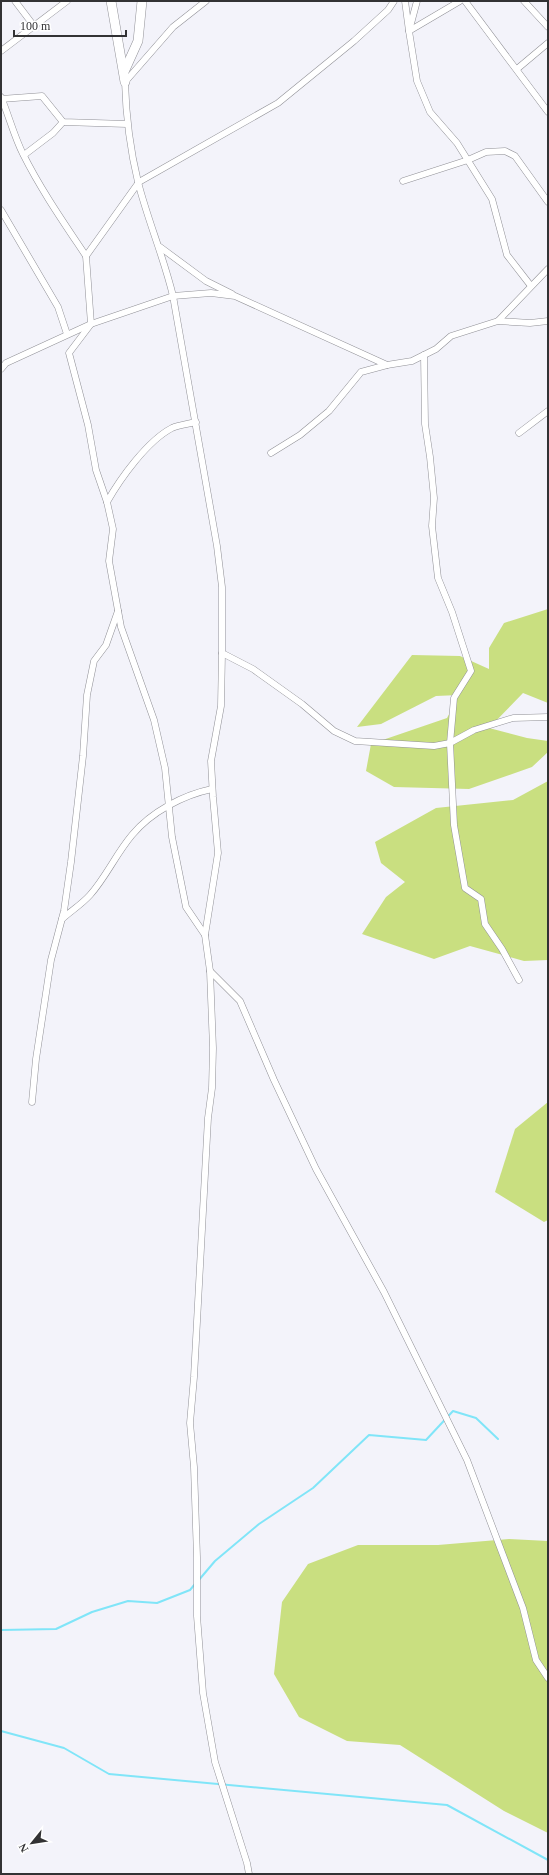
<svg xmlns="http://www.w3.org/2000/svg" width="549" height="1875" font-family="'Times New Roman',serif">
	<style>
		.green { fill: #c9df80 }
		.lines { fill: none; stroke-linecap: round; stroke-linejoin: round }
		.stream { stroke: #80e5f8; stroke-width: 2 }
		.street-casing { stroke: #909096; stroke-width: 7 }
		.secondary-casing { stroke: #909096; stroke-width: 10 }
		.street { stroke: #fff; stroke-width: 6 }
		.secondary { stroke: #fff; stroke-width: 9 }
	</style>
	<rect width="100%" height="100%" fill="#f3f3fa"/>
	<!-- green -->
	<g class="green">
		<path d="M548 609V703L523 693 489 728 527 738 548 741V752L532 767 469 789 394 787 366 771 371 744 447 718 459 695 436 696 381 724 357 727 412 655 460 656 489 669V648L504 623Z"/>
		<path d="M548 781V960L524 961 470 946 434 959 362 934 386 897 405 882 381 863 375 842 436 808 513 800Z"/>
		<path d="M548 1102V1220L544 1222 495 1192 515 1129Z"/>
		<path d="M509 1539 548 1541V1833L504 1811 400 1745 347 1741 299 1717 274 1674 282 1602 308 1564 358 1545H438Z"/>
	</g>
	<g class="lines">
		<!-- stream -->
		<g class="stream">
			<path d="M198 1581 215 1561 259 1524 313 1488 369 1435 426 1440 453 1411 476 1418 498 1439"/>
			<path d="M1 1630 56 1629 92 1612 128 1601 157 1603 190 1590 195 1584"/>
			<path d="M1 1731 64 1748 109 1774 447 1805 548 1860"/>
		</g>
		<defs>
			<g id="street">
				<path d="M15 1 34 26"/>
				<path d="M206 1 173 27 125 82C126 116 130 149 138 182 148 221 164 258 173 296L217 546 222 587V653L221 706 211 761 213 797 218 853 205 935 210 971 213 1048 212 1088 208 1118 194 1377 190 1423 194 1467 197 1557V1616L203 1693 215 1762 247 1863 249 1874"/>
				<path d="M405 1 409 31 460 1"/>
				<path d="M417 1 409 31 417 81 430 112 457 143 492 199 507 255 531 286"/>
				<path d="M465 1 548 112"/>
				<path d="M524 1 548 27"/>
				<path d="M1 51 67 1"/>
				<path d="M517 69 548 43"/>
				<path d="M1 97C9 116 14 136 23 154 41 190 64 223 86 256"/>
				<path d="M1 99 42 96 63 122 127 124"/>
				<path d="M24 155 53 133 63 122"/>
				<path d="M403 181 468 160 486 152 505 151 515 156 548 202"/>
				<path d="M1 210 58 307 67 334"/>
				<path d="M160 247 206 281 232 294"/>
				<path d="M498 321 548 269"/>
				<path d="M424 355 425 424 430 457 434 498 432 526 438 578 452 612 471 671 454 698 450 743 454 825 465 888 481 899 485 924 502 949 519 980"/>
				<path d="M1 369 6 363 91 324 173 296 211 293 235 296 387 365 412 361 436 349 451 336 498 321 530 323 548 321"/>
				<path d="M519 433 548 411"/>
				<path d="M271 453 300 435 329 411 361 372 387 365"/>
				<path d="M107 502C120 479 147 441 172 428 179 425 188 424 196 422"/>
				<path d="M222 653 253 669 302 704 334 731 355 741 434 746 450 743 474 730 513 718 548 717"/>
				<path d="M62 919C71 911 82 904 90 895 106 877 116 854 132 835 151 812 183 795 212 789"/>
				<path d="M205 935 186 907 172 837 165 768 154 720 121 627 109 561 113 529 107 502 96 470 88 425 69 353 91 324 86 256 139 182 278 103 354 41 388 10 394 1"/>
				<path d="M210 971 240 1001 274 1080 316 1169 384 1292 467 1460 523 1608 536 1660 548 1678"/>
				<path d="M32 1102 36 1059 51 960 64 911 71 862 83 756 87 695 94 661 106 645 118 611"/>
			</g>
			<g id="secondary">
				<path d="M111 1 125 82"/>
				<path d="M124 72 138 41 142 1"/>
			</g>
		</defs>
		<!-- street casing -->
		<use href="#street" class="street-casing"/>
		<!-- secondary casing -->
		<use href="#secondary" class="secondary-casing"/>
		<!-- street -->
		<use href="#street" class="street"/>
		<!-- secondary -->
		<use href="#secondary" class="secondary"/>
	</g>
	<!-- border -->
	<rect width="549" height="1875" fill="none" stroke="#323234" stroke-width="4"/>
	<!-- north arrow -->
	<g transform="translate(32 1843) rotate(240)" stroke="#ffffff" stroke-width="3" paint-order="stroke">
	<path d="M0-3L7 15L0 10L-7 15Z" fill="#323234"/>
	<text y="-6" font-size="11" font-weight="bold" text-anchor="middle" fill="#323234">N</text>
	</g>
	<!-- scale -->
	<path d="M14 30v6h112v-6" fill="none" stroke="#323234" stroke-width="2"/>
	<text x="20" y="30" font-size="12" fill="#323234" stroke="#ffffff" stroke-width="3" paint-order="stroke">100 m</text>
</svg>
